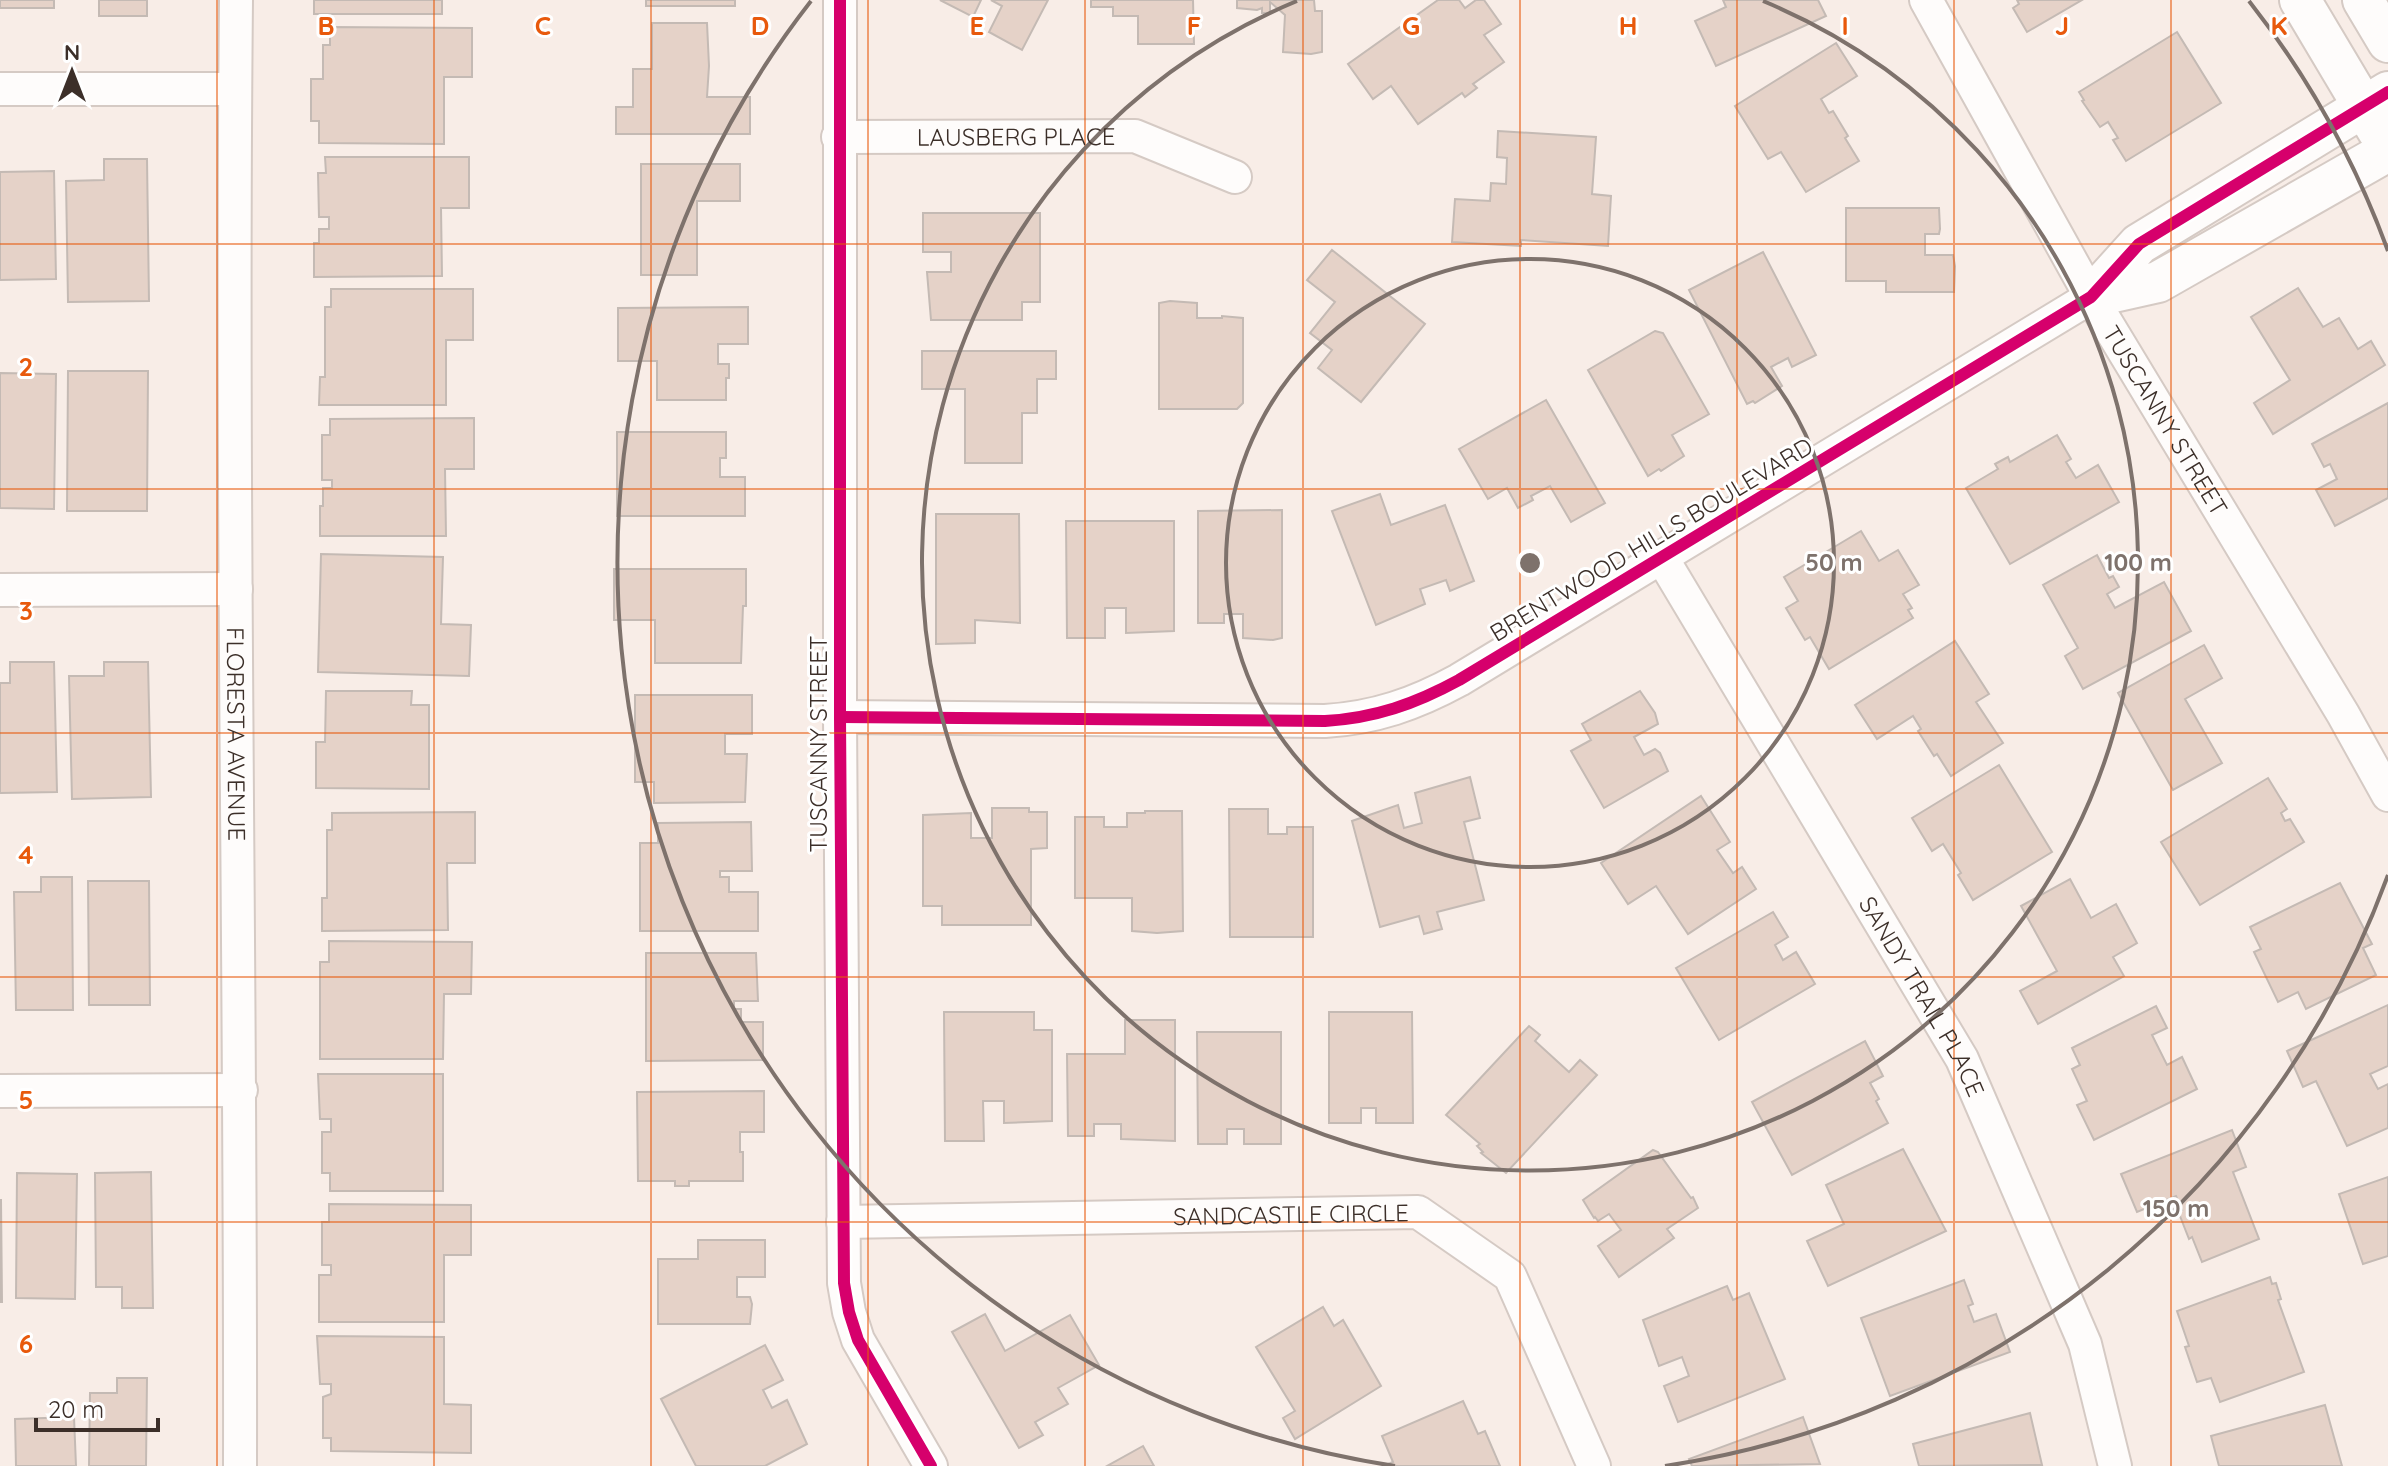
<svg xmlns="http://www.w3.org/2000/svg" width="2388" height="1466" font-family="Quicksand,sans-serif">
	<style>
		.building { fill: #e5d2c8; stroke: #c4bab4; stroke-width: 2 }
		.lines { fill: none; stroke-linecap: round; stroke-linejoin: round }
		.minor-casing { stroke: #d5cac4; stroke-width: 36 }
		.tertiary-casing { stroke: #d5cac4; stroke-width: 44 }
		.minor { stroke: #fefcfb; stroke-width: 32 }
		.tertiary { stroke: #fefcfb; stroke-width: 40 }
		.cycleway-casing { stroke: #fff; stroke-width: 17 }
		.cycleway { stroke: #d6006c; stroke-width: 12 }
		.grid { fill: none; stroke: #e8590c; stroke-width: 2; stroke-opacity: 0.55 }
		.ring { fill: none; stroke: #7e726c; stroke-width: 4 }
		.labels { text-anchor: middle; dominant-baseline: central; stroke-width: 6; stroke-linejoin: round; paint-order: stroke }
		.street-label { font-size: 24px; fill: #3c2f29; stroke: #fff }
		.grid-label { font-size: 26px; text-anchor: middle; font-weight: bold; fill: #e8590c; stroke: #fff; stroke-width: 6; stroke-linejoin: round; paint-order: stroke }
		.centre { fill: #7e726c; stroke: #fff; stroke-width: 4 }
		.ring-label { font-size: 24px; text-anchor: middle; font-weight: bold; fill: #7e726c; stroke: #fff; stroke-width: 6; stroke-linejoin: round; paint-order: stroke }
	</style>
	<rect width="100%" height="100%" fill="#f8ede7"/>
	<!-- building -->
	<g class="building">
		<rect x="0" y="0" width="54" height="8"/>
		<rect x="99" y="0" width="48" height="16"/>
		<rect x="314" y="0" width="128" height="14"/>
		<rect x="646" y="0" width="89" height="6"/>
		<path d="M940 0H981L973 17Z"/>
		<path d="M991 0H1048L1022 50 989 32 1002 6Z"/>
		<path d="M1091 0H1193L1194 44H1138V16H1113V7H1091Z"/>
		<path d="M1237 0H1314L1315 11H1322V52L1311 54 1283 52 1285 15 1270 2V13H1262V8L1257 10 1237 8Z"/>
		<path d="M1438 0H1459L1465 8 1476 0H1484L1501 24 1484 35 1504 62 1473 84 1477 88 1465 97 1462 93 1418 124 1391 86 1373 99 1348 64Z"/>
		<path d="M1723 0H1818L1826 16 1716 66 1695 21 1726 7Z"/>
		<path d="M2017 0H2082L2027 32 2013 8 2019 4Z"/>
		<path d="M652 23H707L709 66 707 97H750V134H616V107H633V69H652Z"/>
		<path d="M330 27 472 28V77H444V144L319 143V121H311V79H323V45H330Z"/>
		<path d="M2177 32 2221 103 2126 161 2113 140 2118 138 2108 122 2100 127 2082 101 2084 100 2079 92Z"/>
		<path d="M1836 43 1857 76 1821 99 1829 113 1833 111 1848 136 1845 138 1859 161 1806 192 1781 152 1768 159 1735 106Z"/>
		<path d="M1498 131 1596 137 1592 194 1611 196 1608 246 1521 240V246L1452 242 1455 199 1490 201 1491 183 1506 184 1507 158 1497 157Z"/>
		<path d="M325 157H469V208H441L442 276 314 277V243H319V229H329V217H319L318 173H326Z"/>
		<path d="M104 159H147L149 301 68 302 66 181 104 180Z"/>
		<path d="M641 164H740V201H697V275H641Z"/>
		<path d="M54 171 56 279 0 280V172Z"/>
		<path d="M1846 208H1939L1940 229 1939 234H1925V255H1953L1955 266 1954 292H1886V281H1846Z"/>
		<path d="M923 213H1040V302H1022V320H931L927 272H951V252H923Z"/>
		<path d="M1332 250 1425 324 1361 402 1318 368 1332 350 1310 333 1335 302 1307 280Z"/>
		<path d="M1763 252 1816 355 1792 367 1788 358 1771 367 1782 386 1755 403 1753 401 1747 404 1689 290Z"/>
		<path d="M2298 288 2323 327 2339 318 2358 349 2371 341 2385 365 2273 434 2254 403 2290 380 2251 317Z"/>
		<path d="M331 289H473V340H446V405H319L320 377H325V307H331Z"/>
		<path d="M1170 301 1197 303V318H1222V316L1243 318V403L1237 409H1159V303Z"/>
		<path d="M748 307V344H718V364H729V378H726V400H657V361H618V308Z"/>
		<path d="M1655 331 1663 333 1709 414 1672 435 1684 456 1661 471 1659 469 1648 476 1588 370Z"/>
		<path d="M922 351H1056V379H1037V413H1022V463H965V389H922Z"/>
		<path d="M68 371H148L147 511H67Z"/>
		<path d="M0 373 56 374 54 509 0 508Z"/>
		<path d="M1546 400 1605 503 1571 522 1550 486 1531 496 1533 500 1518 508 1507 488 1488 499 1459 449Z"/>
		<path d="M2388 403V498L2335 526 2316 490 2337 479 2330 464 2324 467 2312 444Z"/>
		<path d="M474 418V469H445L446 536H320V506H323V488H332V480H322V435H330V419Z"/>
		<path d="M617 432H726V458H720V477H745V516H617Z"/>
		<path d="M2057 435 2071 459 2066 462 2076 478 2098 465 2119 502 2010 564 1966 488 1998 469 1995 464 2008 457 2010 462Z"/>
		<path d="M1380 494 1391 525 1445 505 1474 581 1450 591 1446 580 1420 589 1425 604 1376 625 1332 511Z"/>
		<path d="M1282 510V638L1273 640 1243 638V614H1224V623H1198V511Z"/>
		<path d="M936 514H1019L1020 623 975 620V643L936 644Z"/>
		<path d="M1066 521H1174V631L1126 633V608H1105V638H1067Z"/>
		<path d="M1861 531 1879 561 1898 550 1919 585 1903 594 1912 608 1908 610 1913 618 1829 669 1810 637 1805 640 1786 608 1798 601 1784 577Z"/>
		<path d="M321 554 443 557 441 624 471 625 469 676 318 672Z"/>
		<path d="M2097 555 2109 578 2113 576 2119 587 2107 594 2115 608 2164 582 2191 631 2083 689 2065 656 2078 648 2043 585Z"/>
		<path d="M614 569H746V606H743L741 663H655V620H614Z"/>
		<path d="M1955 641 1989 694 1976 702 2003 743 1951 776 1937 754 1934 756 1918 731 1921 729 1913 716 1877 739 1855 705Z"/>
		<path d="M2204 645 2222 678 2185 699 2222 763 2173 790 2118 693Z"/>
		<path d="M10 662H54L57 792 0 793V683H10Z"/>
		<path d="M104 662H148L151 797 72 799 69 676H104Z"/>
		<path d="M326 691H412L411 705H429V789L316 788V742H325Z"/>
		<path d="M1640 691 1655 713 1658 724 1634 737 1644 755 1655 749 1660 753 1668 771 1604 808 1571 751 1591 740 1582 724Z"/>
		<path d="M635 695H752V734H725V754H747L745 802 654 803V782H635Z"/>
		<path d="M1999 765 2052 852 1973 900 1958 875 1961 873 1943 844 1932 851 1912 818Z"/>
		<path d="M1470 777 1480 818 1464 822 1484 900 1437 912 1442 929 1424 934 1419 916 1380 927 1352 821 1398 805 1404 828 1422 823 1415 793Z"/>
		<path d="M2268 778 2287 809 2281 813 2285 821 2290 819 2304 842 2200 905 2161 842Z"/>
		<path d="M1701 796 1730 842 1717 850 1733 873 1742 867 1756 889 1688 934 1656 886 1628 904 1601 863Z"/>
		<path d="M992 808H1029V812H1047V848L1031 849V925H942V906H923V815L971 813V838H992Z"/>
		<path d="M1229 809H1268V834H1287V827H1313V937H1230Z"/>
		<path d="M1145 811H1182L1183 931 1157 933 1132 931V898H1075V817H1104V827H1127V813H1145Z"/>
		<path d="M475 812V863H447L448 930 322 931V898H327V830H332V813Z"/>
		<path d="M751 822 752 871H720V877H729V892H758V931H640V843H658V823Z"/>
		<path d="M41 877H72L73 1010H16L14 892H41Z"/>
		<path d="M2070 879 2091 918 2116 904 2137 943 2113 957 2124 976 2038 1024 2020 991 2057 971 2021 906Z"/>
		<path d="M88 881H149L150 1005H89Z"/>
		<path d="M2340 883 2372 944 2363 948 2376 975 2306 1009 2298 992 2278 1002 2254 952 2261 949 2250 927Z"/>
		<path d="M1773 912 1788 937 1775 945 1783 960 1796 952 1815 984 1719 1040 1676 968Z"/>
		<path d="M329 941 472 942 471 994H444L443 1059H320V962H329Z"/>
		<path d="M646 953H756L758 1001H734V1009H741V1022H763V1060L646 1061Z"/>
		<path d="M2388 1005V1066L2370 1074 2378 1089 2388 1084V1128L2347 1146 2316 1081 2303 1087 2287 1051Z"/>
		<path d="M2156 1006 2167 1028 2152 1035 2167 1065 2182 1057 2197 1089 2094 1140 2077 1105 2087 1101 2072 1069 2080 1065 2072 1048Z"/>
		<path d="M944 1012H1034V1030H1052V1121L1004 1123V1101H983L984 1141H945Z"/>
		<path d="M1329 1012H1412L1413 1123H1376V1108H1361V1123H1329Z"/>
		<path d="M1125 1020H1175V1141L1121 1139V1124H1094V1136H1068L1067 1054H1125Z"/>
		<path d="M1529 1026 1540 1035 1535 1041 1569 1072 1580 1060 1597 1075 1506 1173 1481 1153 1483 1152 1477 1146 1480 1144 1446 1115Z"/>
		<path d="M1197 1032H1281V1144H1244V1129H1227V1144H1198Z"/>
		<path d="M1865 1041 1883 1076 1870 1083 1879 1099 1876 1101 1888 1123 1792 1175 1752 1102Z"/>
		<path d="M318 1074H443V1191H330V1173H322V1132H331V1119H320Z"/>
		<path d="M764 1091V1132H740V1152H743V1181H689V1186H675V1181H638L637 1092Z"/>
		<path d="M2232 1130 2246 1167 2233 1172 2259 1239 2202 1262 2192 1237 2189 1239 2178 1211 2182 1210 2176 1196 2137 1212 2121 1174Z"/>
		<path d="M1903 1149 1946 1231 1828 1286 1807 1241 1844 1224 1826 1185Z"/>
		<path d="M1653 1150 1658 1152 1691 1198 1693 1197 1698 1208 1667 1229 1674 1238 1619 1277 1598 1246 1621 1230 1609 1214 1598 1221 1595 1217 1594 1218 1583 1200Z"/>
		<path d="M151 1172 153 1308H122V1287H96L95 1173Z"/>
		<path d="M17 1173 77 1174 75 1299 16 1298Z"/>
		<path d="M2388 1177V1256L2363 1264 2339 1194Z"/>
		<path d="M1 1200 2 1302H0V1200Z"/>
		<path d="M329 1204 471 1205V1255H444V1322H319V1275H331V1265H322V1222H329Z"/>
		<path d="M698 1240H765V1277H737V1297H750L752 1304 750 1324H658V1259H698Z"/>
		<path d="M2270 1277 2272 1284 2276 1283 2281 1299 2278 1300 2304 1372 2220 1402 2211 1378 2197 1382 2185 1347 2189 1346 2177 1311Z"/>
		<path d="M1964 1280 1973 1304 1968 1306 1974 1322 1996 1314 2010 1352 1890 1396 1861 1318Z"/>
		<path d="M1727 1286 1733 1300 1749 1293 1785 1379 1678 1422 1664 1386 1689 1376 1682 1357 1659 1366 1643 1320Z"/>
		<path d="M1323 1307 1334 1326 1343 1320 1381 1386 1295 1439 1283 1418 1295 1411 1256 1347Z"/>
		<path d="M985 1314 1005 1351 1070 1315 1099 1365 1058 1388 1068 1404 1035 1422 1043 1435 1019 1448 952 1332Z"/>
		<path d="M317 1336 444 1337V1404L471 1405V1453L331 1451V1438H323V1397L331 1394V1384H320Z"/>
		<path d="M765 1345 783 1380 763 1390 772 1408 787 1400 807 1444 765 1466H696L661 1399Z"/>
		<path d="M117 1378H147L146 1466H89L90 1393H117Z"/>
		<path d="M1463 1401 1478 1434 1485 1431 1500 1466H1383L1393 1462 1382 1436Z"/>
		<path d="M2325 1405 2342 1466H2219L2211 1436Z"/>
		<path d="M2030 1413 2042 1465 1919 1466 1913 1444Z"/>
		<path d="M74 1417 76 1466H16L15 1419Z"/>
		<path d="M1803 1417 1820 1464 1692 1466 1689 1459Z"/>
		<path d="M1143 1446 1154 1466H1107Z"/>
	</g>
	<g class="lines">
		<defs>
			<g id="minor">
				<path id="s1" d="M236 0C231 489 241 977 240 1466"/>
				<path d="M840 0V717L844 1283 849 1312 858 1340 931 1466"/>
				<path id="s2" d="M1926 0 2091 297 2343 714 2388 795"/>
				<path d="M0 89H235"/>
				<path id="s3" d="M838 137 1135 136 1235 177"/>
				<path id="s4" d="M1662 558 1962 1059 2085 1344 2115 1466"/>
				<path d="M0 590 236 589"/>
				<path d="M840 717 1325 721C1375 718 1415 704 1459 680L2091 297"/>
				<path d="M0 1091 241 1090"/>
				<path id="s5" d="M843 1222 1418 1212 1510 1276 1594 1466"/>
			</g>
			<g id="tertiary">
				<path d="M2300 0 2378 131"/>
				<path d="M2363 0 2388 42"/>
				<path d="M2091 297 2139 244 2388 92"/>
				<path d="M2091 297 2158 282 2388 151"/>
			</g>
		</defs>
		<!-- minor casing -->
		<use href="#minor" class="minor-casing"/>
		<!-- tertiary casing -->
		<use href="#tertiary" class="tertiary-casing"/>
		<!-- minor -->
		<use href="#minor" class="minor"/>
		<!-- tertiary -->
		<use href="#tertiary" class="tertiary"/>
		<defs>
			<g id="cycleway">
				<path d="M840 0V717L844 1283 849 1312 858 1340 931 1466"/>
				<path d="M840 717 1325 721C1375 718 1415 704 1459 680L2091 297 2139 244 2388 92"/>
			</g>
		</defs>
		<!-- cycleway casing -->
		<use href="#cycleway" class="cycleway-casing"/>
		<!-- cycleway -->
		<use href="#cycleway" class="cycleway"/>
	</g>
	<!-- grid -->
	<path class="grid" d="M217 0V1466M434 0V1466M651 0V1466M868 0V1466M1085 0V1466M1303 0V1466M1520 0V1466M1737 0V1466M1954 0V1466M2171 0V1466M0 244H2388M0 489H2388M0 733H2388M0 977H2388M0 1222H2388"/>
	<!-- distance rings -->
	<g class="ring">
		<circle cx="1530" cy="563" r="304"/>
		<path d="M1763 1A608 608 0 1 1 1297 1"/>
		<path d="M2388 875A913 913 0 0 1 1665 1466M1395 1466A913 913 0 0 1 811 1M2249 1A913 913 0 0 1 2388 251"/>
	</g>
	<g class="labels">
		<!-- street labels -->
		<g class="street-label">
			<text stroke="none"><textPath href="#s3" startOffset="178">LAUSBERG PLACE</textPath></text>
			<text stroke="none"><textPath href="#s2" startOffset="484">TUSCANNY STREET</textPath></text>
			<text transform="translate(1651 539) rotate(-31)">BRENTWOOD HILLS BOULEVARD</text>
			<text stroke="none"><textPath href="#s1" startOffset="734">FLORESTA AVENUE</textPath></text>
			<text transform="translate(818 744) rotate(-90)">TUSCANNY STREET</text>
			<text stroke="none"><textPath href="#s4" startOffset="510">SANDY TRAIL PLACE</textPath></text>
			<text stroke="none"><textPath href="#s5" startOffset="448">SANDCASTLE CIRCLE</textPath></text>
		</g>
	</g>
	<g class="grid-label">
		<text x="326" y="35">B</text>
		<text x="543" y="35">C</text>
		<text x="760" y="35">D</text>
		<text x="977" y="35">E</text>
		<text x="1194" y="35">F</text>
		<text x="1411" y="35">G</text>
		<text x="1628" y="35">H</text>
		<text x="1845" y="35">I</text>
		<text x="2062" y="35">J</text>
		<text x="2279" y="35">K</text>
		<text x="26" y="376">2</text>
		<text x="26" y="620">3</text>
		<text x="26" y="864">4</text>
		<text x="26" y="1109">5</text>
		<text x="26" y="1353">6</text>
	</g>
	<circle cx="1530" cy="563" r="12" class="centre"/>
	<g class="ring-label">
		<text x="1834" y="571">50 m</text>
		<text x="2138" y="571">100 m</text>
		<text x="2176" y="1217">150 m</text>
	</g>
	<!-- north arrow -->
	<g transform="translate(72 72)" stroke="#ffffff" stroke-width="6" paint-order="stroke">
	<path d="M0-6L14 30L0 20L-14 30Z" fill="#3c2f29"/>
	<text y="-12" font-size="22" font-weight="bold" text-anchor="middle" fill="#3c2f29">N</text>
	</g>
	<!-- scale -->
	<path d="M36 1418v12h122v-12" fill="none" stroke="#3c2f29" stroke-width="4"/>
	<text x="48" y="1418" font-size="24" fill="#3c2f29" stroke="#ffffff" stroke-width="6" paint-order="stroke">20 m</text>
</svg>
